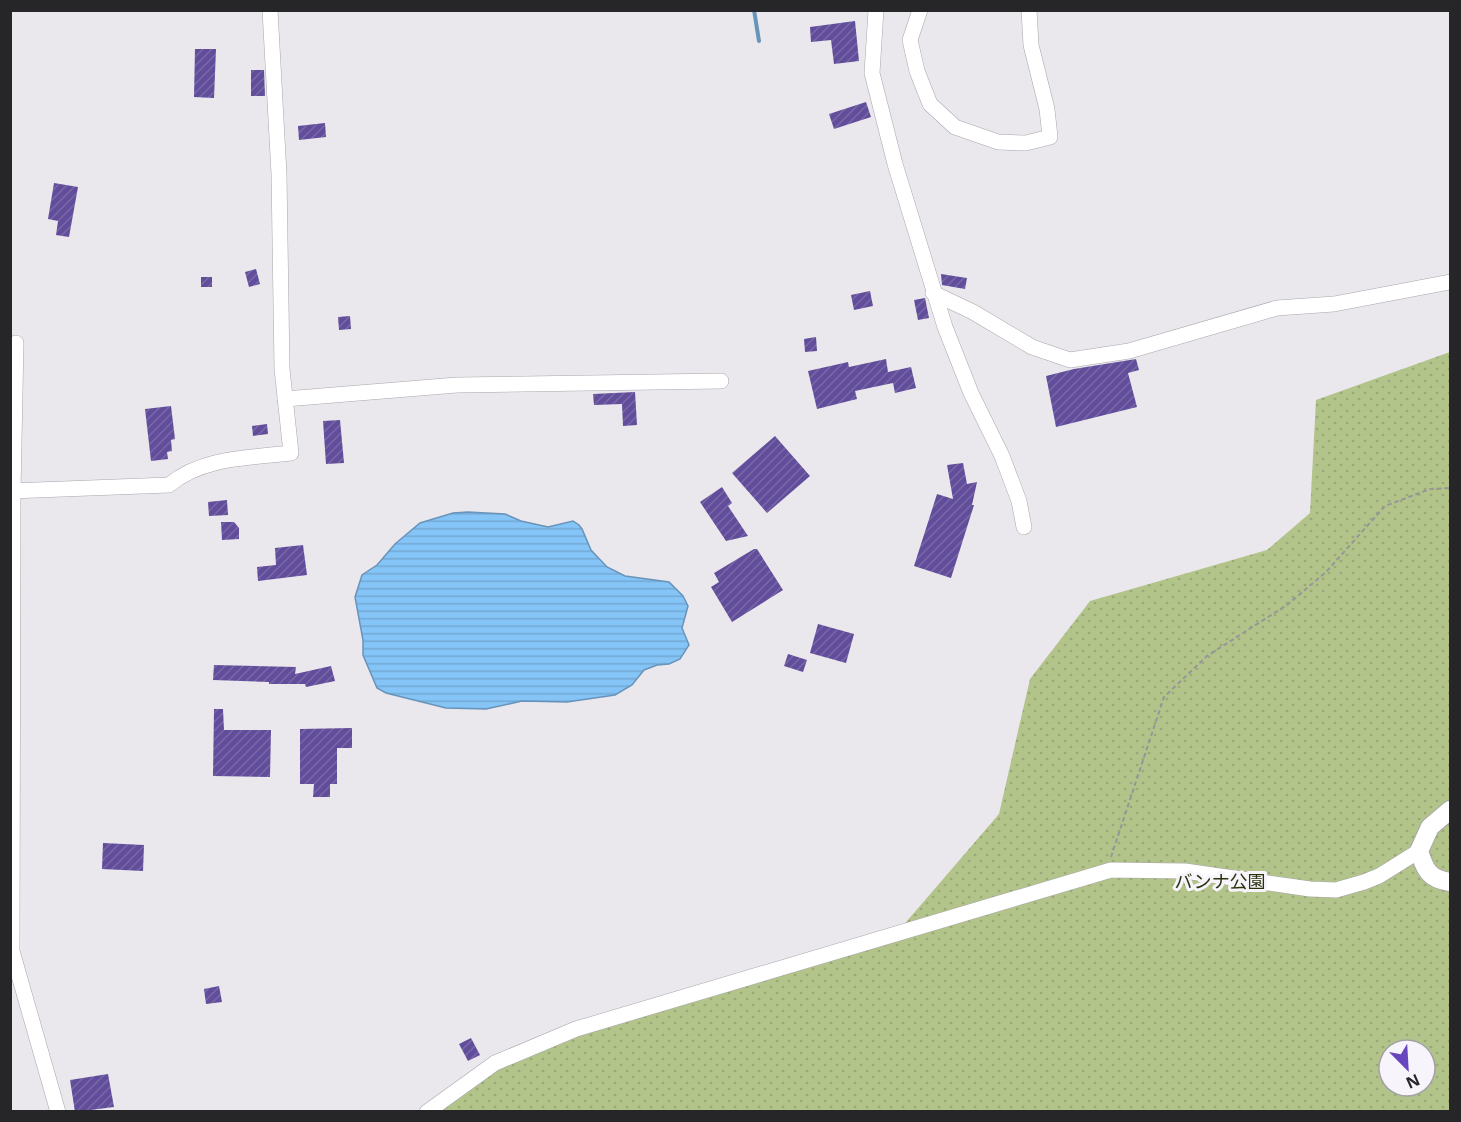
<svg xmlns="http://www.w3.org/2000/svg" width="1461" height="1122" font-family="'Open Sans','Noto Sans JP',sans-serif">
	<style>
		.park { fill: url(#park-dots); fill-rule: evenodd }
		.water { fill: url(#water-rules); stroke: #6894b9; stroke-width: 1.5 }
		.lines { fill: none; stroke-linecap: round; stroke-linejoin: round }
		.stream { stroke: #6894b9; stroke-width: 4 }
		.building { fill: url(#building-hatch) }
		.minor-casing { stroke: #a9a6ac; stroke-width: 16 }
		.tertiary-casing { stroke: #a9a6ac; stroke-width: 20 }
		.path { stroke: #97959a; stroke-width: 2; stroke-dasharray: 4.5 3; stroke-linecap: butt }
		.minor { stroke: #fff; stroke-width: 15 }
		.tertiary { stroke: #fff; stroke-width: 18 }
		.labels { text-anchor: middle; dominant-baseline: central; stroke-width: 6; stroke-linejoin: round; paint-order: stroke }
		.park-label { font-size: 18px; fill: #29330c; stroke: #f7f4fb }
	</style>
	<defs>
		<pattern id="park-dots" width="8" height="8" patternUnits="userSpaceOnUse" patternTransform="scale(1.5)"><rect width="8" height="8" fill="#b2c489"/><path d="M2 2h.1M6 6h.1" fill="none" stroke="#99a876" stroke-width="1.8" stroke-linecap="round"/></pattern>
		<pattern id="water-rules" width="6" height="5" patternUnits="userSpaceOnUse" patternTransform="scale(1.5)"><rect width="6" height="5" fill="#85c4f7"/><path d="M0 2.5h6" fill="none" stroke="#73a8d4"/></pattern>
		<pattern id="building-hatch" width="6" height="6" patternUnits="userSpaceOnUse" patternTransform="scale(1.5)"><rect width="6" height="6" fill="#614d9b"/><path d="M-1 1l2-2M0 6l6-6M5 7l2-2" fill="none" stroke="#7869a4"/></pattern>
	</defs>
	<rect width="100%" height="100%" fill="#eae7ed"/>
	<!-- park -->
	<path class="park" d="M1450 352V1111L427 1112 495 1063 576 1029 895 935 999 814 1030 679 1090 601 1267 550 1310 513 1316 400ZM1389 1050H1425V1086H1389Z"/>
	<!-- water -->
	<path class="water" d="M468 512 505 514 521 521 548 527 573 521 579 525 582 529 591 550 607 567 625 576 669 582 683 596 688 606 682 628 689 645 680 659 669 664 657 665 644 670 632 685 615 695 567 702 522 701 486 709 446 708 386 693 377 688 363 655V640L355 597 362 575 377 565 395 544 420 523 453 513Z"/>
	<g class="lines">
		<!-- stream -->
		<path class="stream" d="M754 10 759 41"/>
	</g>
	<!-- building -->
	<g class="building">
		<path d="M855 21 859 61 834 64 831 40 811 42 810 27Z"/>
		<path d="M195 49H216L214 98 194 97Z"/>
		<path d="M251 70H264L265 96H251Z"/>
		<path d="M866 102 871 117 834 129 829 114Z"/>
		<path d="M325 123 326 137 299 140 298 126Z"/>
		<path d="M54 183 78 187 69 237 56 235 58 221 48 219Z"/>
		<path d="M256 269 260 284 249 287 245 272Z"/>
		<path d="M941 274 967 278 965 289 942 285Z"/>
		<rect x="201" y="277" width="11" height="10"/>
		<path d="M870 291 873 306 854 310 851 295Z"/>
		<path d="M925 298 929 318 918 320 914 300Z"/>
		<path d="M350 316 351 329 339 330 338 317Z"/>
		<path d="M816 337 817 351 805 352 804 339Z"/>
		<path d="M886 359 888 372 911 367 916 388 895 393 893 383 855 391 857 399 817 409 808 371 848 362 849 367Z"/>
		<path d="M1136 359 1139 370 1128 373 1137 407 1056 427 1046 376 1074 369Z"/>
		<path d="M635 392 637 425 623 426 622 404 594 405 593 394Z"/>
		<path d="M171 406 175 439 171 440 172 451 167 452 168 459 151 461 145 409Z"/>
		<path d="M340 420 344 463 326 464 323 421Z"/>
		<path d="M267 424 268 434 253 436 252 426Z"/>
		<path d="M775 436 810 476 767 513 732 473Z"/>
		<path d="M963 463 967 484 977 482 972 505H974L951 578 914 566 937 494 953 499 947 465Z"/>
		<path d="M722 487 732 503 728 506 748 536 726 541 700 502Z"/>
		<path d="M227 500 228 515 209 516 208 502Z"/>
		<path d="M221 522H234L239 528V539L222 540Z"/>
		<path d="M303 545 307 575 258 581 257 567 276 565 275 548Z"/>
		<path d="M754 549H757L783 590 732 622 711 587 719 582 714 573Z"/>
		<path d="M818 624 854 634 846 663 810 653Z"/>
		<path d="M788 654 807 660 803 672 784 666Z"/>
		<path d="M214 665 296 667 295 674 331 666 335 681 306 687 305 684H269V682L213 680Z"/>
		<path d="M214 709H223L224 730H271L270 777 213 776Z"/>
		<path d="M352 728V748H337V784H330V797H313L314 784H300V729Z"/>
		<path d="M103 843 144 845 143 871 102 869Z"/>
		<path d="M219 986 222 1002 206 1004 204 989Z"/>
		<path d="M471 1038 480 1055 468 1061 459 1044Z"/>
		<path d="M108 1074 114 1107 75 1112 70 1080Z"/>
	</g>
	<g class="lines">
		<defs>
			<g id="minor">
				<path d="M876 10 872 73 895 164 945 327 971 393 1002 456 1019 501 1024 527"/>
				<path d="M920 10 910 40 917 71 930 104 955 127 998 142 1026 143 1050 137 1047 109 1031 45 1029 10"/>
				<path d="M933 293 973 312 1032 347 1070 360 1129 351 1277 308 1334 304 1450 282"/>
				<path d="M16 343 13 491 12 951 58 1112"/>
				<path d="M285 399 457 385 721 381"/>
				<path d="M10 491 169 485C202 457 249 458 291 453L282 369 279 174 270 10"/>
				<path d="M427 1112 495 1063 576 1029 1111 870 1185 871 1310 889 1336 890 1364 882 1379 876 1419 851"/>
			</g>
			<path id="tertiary" d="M1450 810 1430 827 1419 851C1425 870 1429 879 1450 882"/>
		</defs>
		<!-- minor casing -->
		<use href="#minor" class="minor-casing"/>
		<!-- tertiary casing -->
		<use href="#tertiary" class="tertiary-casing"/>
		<!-- path -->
		<path class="path" d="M1111 857 1164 697 1207 656 1287 605 1326 572 1385 506 1430 489 1450 488"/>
		<!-- minor -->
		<use href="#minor" class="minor"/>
		<!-- tertiary -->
		<use href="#tertiary" class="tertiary"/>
	</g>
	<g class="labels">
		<!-- park labels -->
		<g class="park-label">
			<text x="1220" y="881">バンナ公園</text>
		</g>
	</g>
	<!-- border -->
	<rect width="1461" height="1122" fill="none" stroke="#262527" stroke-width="24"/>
	<!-- north arrow -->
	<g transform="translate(1407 1068) rotate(156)"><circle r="28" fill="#f7f4fb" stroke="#a3a1a6" stroke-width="1.5"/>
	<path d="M0-4.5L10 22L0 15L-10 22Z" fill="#6846bf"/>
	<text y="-9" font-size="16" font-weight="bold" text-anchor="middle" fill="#262527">N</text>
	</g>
</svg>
